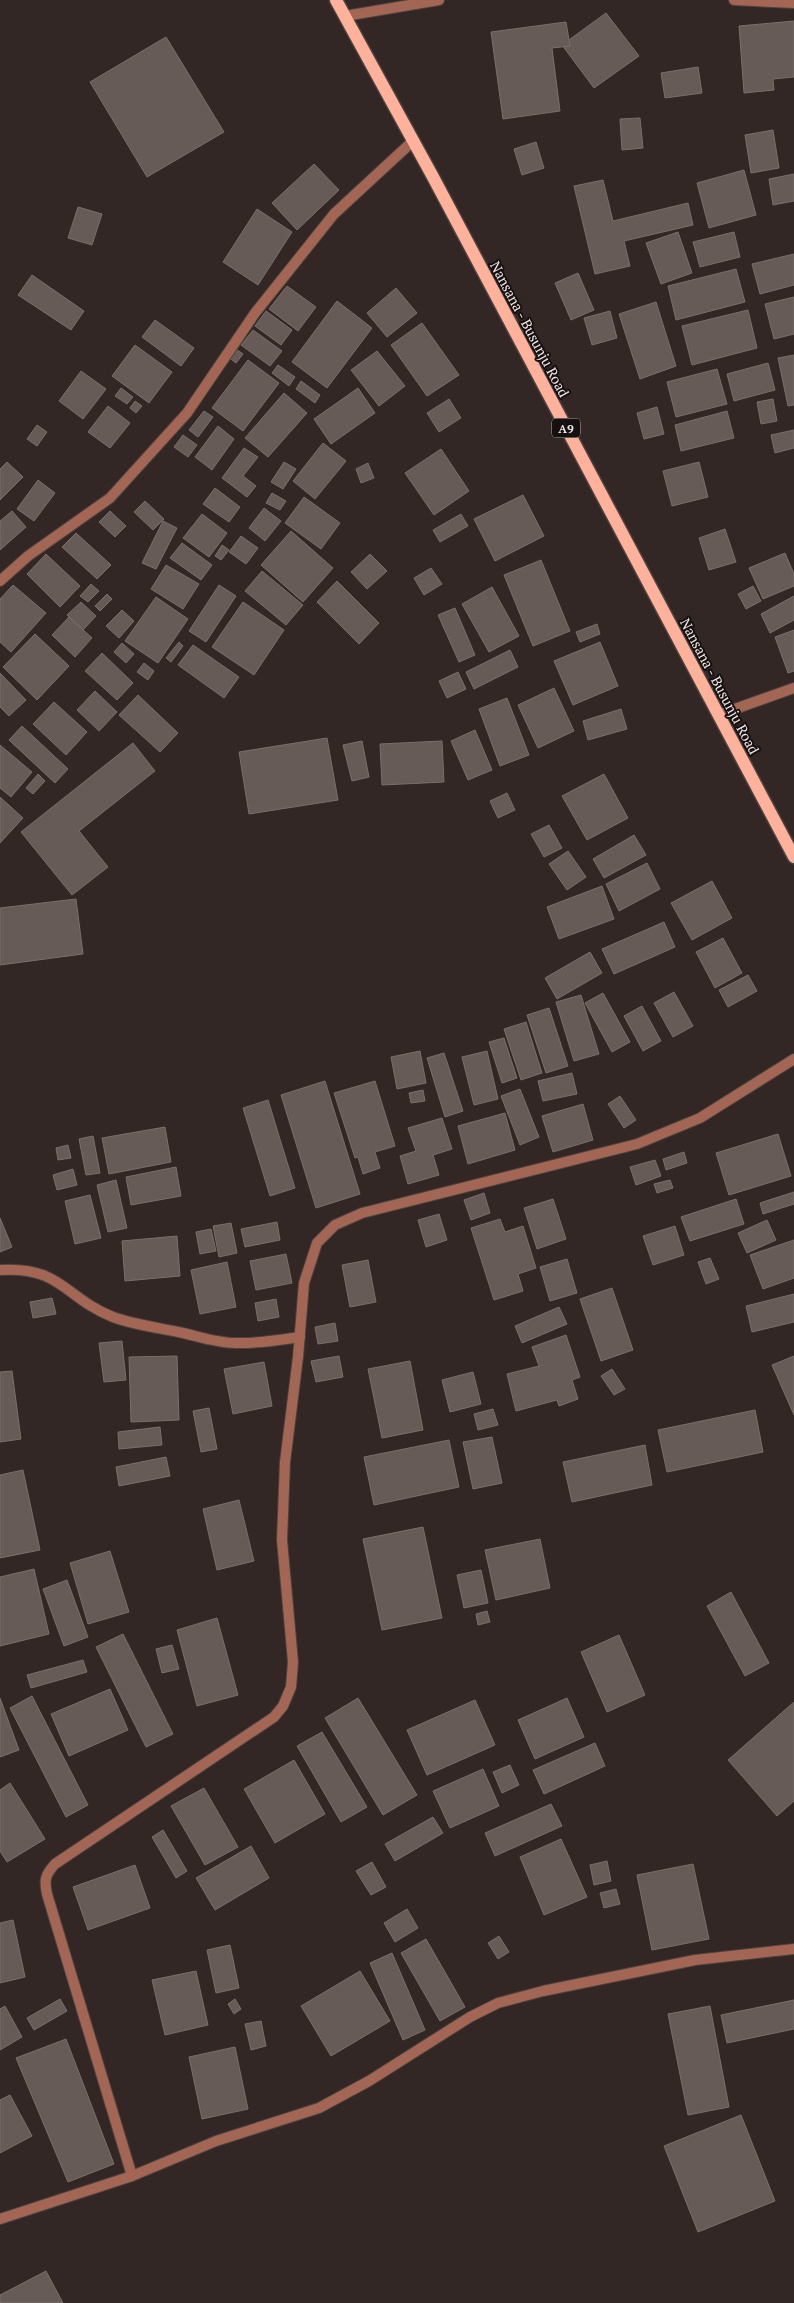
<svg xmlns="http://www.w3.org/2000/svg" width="794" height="2303" font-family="'PT Serif',serif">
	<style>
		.building { fill: #675b57; stroke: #7b6f6b }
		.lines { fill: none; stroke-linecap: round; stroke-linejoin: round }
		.street-casing { stroke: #4d423f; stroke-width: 12 }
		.primary-casing { stroke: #4d423f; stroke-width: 15 }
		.street { stroke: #a36655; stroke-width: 10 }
		.primary { stroke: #feb19b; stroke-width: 12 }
		.labels { text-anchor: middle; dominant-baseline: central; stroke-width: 4; stroke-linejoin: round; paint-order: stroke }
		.shield { fill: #161110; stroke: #afa8a6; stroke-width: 1 }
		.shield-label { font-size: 12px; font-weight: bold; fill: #f0e8e6 }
		.street-label { font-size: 14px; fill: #f0e8e6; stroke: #161110 }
	</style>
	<rect width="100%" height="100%" fill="#322724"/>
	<!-- building -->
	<g class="building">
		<path d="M606 13 639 56 594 88 562 45Z"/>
		<path d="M794 21V77L773 79 774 90 744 93 739 26Z"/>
		<path d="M566 22 570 46 552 48 560 111 503 119 491 32Z"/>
		<path d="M166 37 224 132 147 177 90 82Z"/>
		<path d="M698 67 702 93 665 98 661 73Z"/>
		<path d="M640 118 643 148 622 150 620 119Z"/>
		<path d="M773 130 779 168 751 173 745 135Z"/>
		<path d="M536 142 544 168 522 175 514 149Z"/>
		<path d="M314 164 339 190 297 230 272 203Z"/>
		<path d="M744 170 756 215 709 228 697 183Z"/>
		<path d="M794 174V201L773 205 769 179Z"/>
		<path d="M603 180 613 221 688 203 693 225 624 241 630 266 595 274 574 186Z"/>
		<path d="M78 207 102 214 92 245 68 238Z"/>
		<path d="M257 209 292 232 258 285 223 262Z"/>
		<path d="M678 232 692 273 661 284 646 243Z"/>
		<path d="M734 232 740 257 700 267 693 242Z"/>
		<path d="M794 254V285L760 294 752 264Z"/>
		<path d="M736 269 745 302 676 320 668 286Z"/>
		<path d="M578 273 594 310 571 320 555 283Z"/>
		<path d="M32 275 84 311 71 330 18 295Z"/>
		<path d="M287 286 316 307 298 331 269 309Z"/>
		<path d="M396 288 417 313 387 337 367 313Z"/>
		<path d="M794 297V334L774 339 765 304Z"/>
		<path d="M337 301 372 328 327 388 292 362Z"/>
		<path d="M656 302 676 366 640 379 619 314Z"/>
		<path d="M748 310 757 348 692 365 682 326Z"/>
		<path d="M266 311 292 330 281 345 255 326Z"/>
		<path d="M610 311 617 338 592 345 584 318Z"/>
		<path d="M155 320 194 348 181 366 142 337Z"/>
		<path d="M422 323 459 375 427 396 391 345Z"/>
		<path d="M253 330 282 351 270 366 241 345Z"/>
		<path d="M135 345 172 372 149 403 112 376Z"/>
		<path d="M230 345 243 354 236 363 223 353Z"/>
		<path d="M377 351 405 386 379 406 351 370Z"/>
		<path d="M794 355V405L788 406 778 358Z"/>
		<path d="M248 360 279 383 243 431 212 408Z"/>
		<path d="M768 363 775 390 734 401 727 374Z"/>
		<path d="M278 365 295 377 289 386 272 373Z"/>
		<path d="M717 369 727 404 676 417 667 382Z"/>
		<path d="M81 371 106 389 83 419 59 401Z"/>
		<path d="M301 381 320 395 315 403 296 389Z"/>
		<path d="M121 388 133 397 127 404 115 396Z"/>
		<path d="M358 388 375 413 331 444 314 419Z"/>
		<path d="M284 393 307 413 268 457 245 438Z"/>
		<path d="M449 399 461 418 439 432 427 413Z"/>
		<path d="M773 399 777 421 761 424 757 402Z"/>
		<path d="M135 401 142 406 136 413 130 408Z"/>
		<path d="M108 406 130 423 110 448 88 432Z"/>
		<path d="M657 407 664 434 644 439 637 413Z"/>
		<path d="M204 411 213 417 198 437 189 430Z"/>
		<path d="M727 411 734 438 681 451 675 425Z"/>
		<path d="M37 425 47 432 37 446 27 439Z"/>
		<path d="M218 426 234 439 212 470 195 457Z"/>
		<path d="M794 430V448L775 453 771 435Z"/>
		<path d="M183 435 197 445 188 457 174 447Z"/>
		<path d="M323 443 346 461 315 499 293 481Z"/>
		<path d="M244 448 258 457 243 476 256 486 247 497 222 478Z"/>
		<path d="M441 449 469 491 434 515 405 473Z"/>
		<path d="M7 462 23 477 0 500V469Z"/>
		<path d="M284 462 296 469 283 489 271 482Z"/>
		<path d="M699 462 708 497 672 506 663 471Z"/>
		<path d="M368 463 374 478 361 483 356 469Z"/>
		<path d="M38 480 55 493 34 521 17 509Z"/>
		<path d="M215 488 240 507 229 522 203 504Z"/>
		<path d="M272 493 286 501 280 510 266 503Z"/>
		<path d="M523 495 544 536 495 561 474 519Z"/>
		<path d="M304 497 340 523 321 549 285 523Z"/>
		<path d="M145 501 164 519 153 530 134 512Z"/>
		<path d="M264 508 281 521 265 541 249 528Z"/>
		<path d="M12 511 26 527 0 550V521Z"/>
		<path d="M110 511 126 526 115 537 99 522Z"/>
		<path d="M202 514 227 533 209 557 183 538Z"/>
		<path d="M461 514 468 526 440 542 433 530Z"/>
		<path d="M163 521 177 528 156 569 142 563Z"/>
		<path d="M725 529 736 562 709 570 699 538Z"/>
		<path d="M291 531 333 568 303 602 261 565Z"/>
		<path d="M76 533 111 565 97 579 62 547Z"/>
		<path d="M241 536 258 548 246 564 229 552Z"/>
		<path d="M182 543 212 565 201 580 170 558Z"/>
		<path d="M222 545 229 550 221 560 215 556Z"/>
		<path d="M785 553 794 574V586L763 599 749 568Z"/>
		<path d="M46 554 80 586 60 607 27 574Z"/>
		<path d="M370 554 387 571 367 589 351 572Z"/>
		<path d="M541 560 570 631 533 646 504 575Z"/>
		<path d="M166 565 199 584 183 609 151 589Z"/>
		<path d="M431 568 442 584 424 595 414 578Z"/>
		<path d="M262 571 303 605 286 625 245 591Z"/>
		<path d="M337 581 379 623 359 644 317 602Z"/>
		<path d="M91 584 99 591 88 602 80 596Z"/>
		<path d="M13 585 46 613 11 652 0 642V599Z"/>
		<path d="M219 585 236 596 206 642 189 631Z"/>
		<path d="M753 586 761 601 746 609 738 594Z"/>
		<path d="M492 587 519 636 489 652 462 604Z"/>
		<path d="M107 594 112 599 100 611 95 606Z"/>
		<path d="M794 596V620L770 633 761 614Z"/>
		<path d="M156 597 188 619 158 663 125 641Z"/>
		<path d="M81 602 96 616 83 630 67 615Z"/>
		<path d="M243 602 284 630 254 675 212 647Z"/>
		<path d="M455 608 475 655 459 662 438 615Z"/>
		<path d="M122 610 134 621 119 638 106 626Z"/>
		<path d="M69 617 92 638 75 657 52 635Z"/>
		<path d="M597 624 600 634 580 642 576 632Z"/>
		<path d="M794 630V671L788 673 775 637Z"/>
		<path d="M35 634 69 666 37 700 3 667Z"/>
		<path d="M179 642 183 646 171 662 166 658Z"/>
		<path d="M600 642 618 686 573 705 554 661Z"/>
		<path d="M122 643 134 654 126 663 114 652Z"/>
		<path d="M193 645 239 677 224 698 178 665Z"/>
		<path d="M510 650 518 667 474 689 466 672Z"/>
		<path d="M102 653 133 683 117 700 85 671Z"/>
		<path d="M144 663 154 671 148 680 137 672Z"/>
		<path d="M458 672 466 689 447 698 439 681Z"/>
		<path d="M0 673 26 700 9 716 0 707Z"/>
		<path d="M554 688 574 731 538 748 518 705Z"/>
		<path d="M95 691 117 712 99 731 77 710Z"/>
		<path d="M138 695 178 733 160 752 119 715Z"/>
		<path d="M507 698 529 755 500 766 479 709Z"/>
		<path d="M54 702 87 732 66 755 33 724Z"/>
		<path d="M621 709 627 729 588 740 583 721Z"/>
		<path d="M22 726 68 769 55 783 9 740Z"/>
		<path d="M475 730 492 770 468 780 451 741Z"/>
		<path d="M327 738 338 800 249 814 239 752Z"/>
		<path d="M362 741 369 777 352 781 343 745Z"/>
		<path d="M442 741 444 782 382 785 380 744Z"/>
		<path d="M133 743 155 771 79 831 108 867 72 895 21 832Z"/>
		<path d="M0 745 32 772 11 797 0 788Z"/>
		<path d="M38 774 45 781 33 794 26 788Z"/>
		<path d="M604 774 628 818 587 840 562 796Z"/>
		<path d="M507 793 515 810 498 818 490 801Z"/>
		<path d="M0 797 23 818 0 843Z"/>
		<path d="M549 825 562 848 544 857 531 834Z"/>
		<path d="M634 835 646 855 604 878 593 859Z"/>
		<path d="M568 851 586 877 567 890 549 864Z"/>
		<path d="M647 863 660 889 619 911 606 884Z"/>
		<path d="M712 881 732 918 692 940 671 903Z"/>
		<path d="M602 886 614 919 559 939 547 907Z"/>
		<path d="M76 899 83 954 0 965V908Z"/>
		<path d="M664 922 675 947 614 974 602 949Z"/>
		<path d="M723 938 742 973 715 988 696 952Z"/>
		<path d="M590 952 602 973 557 999 545 978Z"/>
		<path d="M748 975 757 991 728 1007 719 990Z"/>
		<path d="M674 992 693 1026 673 1037 654 1003Z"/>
		<path d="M603 993 630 1042 612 1052 585 1003Z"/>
		<path d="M581 995 599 1054 574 1061 556 1002Z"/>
		<path d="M642 1006 661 1041 643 1051 624 1016Z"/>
		<path d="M549 1008 568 1066 546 1073 527 1015Z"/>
		<path d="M526 1022 542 1073 521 1080 504 1029Z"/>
		<path d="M504 1038 517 1078 502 1083 489 1042Z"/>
		<path d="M420 1051 426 1083 397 1089 391 1057Z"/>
		<path d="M487 1051 498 1099 474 1105 462 1057Z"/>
		<path d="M444 1053 463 1111 445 1117 427 1058Z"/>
		<path d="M572 1073 577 1094 543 1101 538 1081Z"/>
		<path d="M325 1081 360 1194 316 1208 281 1095Z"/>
		<path d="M375 1081 395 1146 375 1152 380 1168 363 1174 358 1157 355 1158 334 1093Z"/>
		<path d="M520 1089 539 1137 520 1145 501 1096Z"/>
		<path d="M423 1090 425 1101 411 1103 409 1093Z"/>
		<path d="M620 1096 636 1120 624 1128 608 1104Z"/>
		<path d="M268 1100 295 1188 270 1196 243 1108Z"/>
		<path d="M583 1104 593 1140 553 1152 542 1116Z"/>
		<path d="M505 1113 515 1150 468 1164 458 1126Z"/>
		<path d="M442 1118 452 1149 433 1155 439 1175 408 1184 400 1156 416 1151 408 1128Z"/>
		<path d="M165 1127 171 1162 109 1174 102 1138Z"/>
		<path d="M778 1134 791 1176 729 1195 716 1153Z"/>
		<path d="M93 1136 100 1173 86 1175 79 1139Z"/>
		<path d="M68 1145 71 1158 58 1160 56 1148Z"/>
		<path d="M684 1152 687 1163 666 1170 663 1159Z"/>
		<path d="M655 1160 661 1176 636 1185 630 1167Z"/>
		<path d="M176 1167 181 1196 131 1205 126 1177Z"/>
		<path d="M73 1169 77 1185 57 1190 53 1175Z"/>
		<path d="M116 1180 127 1228 108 1232 97 1185Z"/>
		<path d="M670 1180 673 1188 657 1193 654 1184Z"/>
		<path d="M794 1192V1204L763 1214 760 1203Z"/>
		<path d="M484 1193 490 1213 471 1220 464 1200Z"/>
		<path d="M90 1195 101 1238 75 1244 65 1201Z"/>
		<path d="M553 1199 566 1239 537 1249 524 1208Z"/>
		<path d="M736 1199 744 1224 690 1241 681 1217Z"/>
		<path d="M439 1214 447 1240 426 1247 418 1220Z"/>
		<path d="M0 1218 12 1247 0 1252Z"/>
		<path d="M500 1219 505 1232 523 1226 536 1268 518 1274 523 1291 494 1300 471 1228Z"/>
		<path d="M767 1220 776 1240 747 1253 738 1233Z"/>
		<path d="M277 1222 280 1240 245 1247 241 1229Z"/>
		<path d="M231 1223 237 1253 219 1257 213 1226Z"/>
		<path d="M675 1226 684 1255 653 1265 643 1236Z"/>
		<path d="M211 1229 216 1251 200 1254 196 1232Z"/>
		<path d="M177 1236 180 1276 125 1281 122 1241Z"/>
		<path d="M794 1240V1278L763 1289 750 1255Z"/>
		<path d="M286 1254 292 1283 256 1290 250 1261Z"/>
		<path d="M710 1258 719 1279 706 1284 698 1262Z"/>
		<path d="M567 1259 577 1293 550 1301 540 1267Z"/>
		<path d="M368 1260 376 1302 350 1307 342 1265Z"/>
		<path d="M227 1262 236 1307 200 1314 191 1270Z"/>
		<path d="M612 1288 633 1350 601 1361 580 1299Z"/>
		<path d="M794 1294V1322L752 1332 746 1306Z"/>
		<path d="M52 1298 56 1314 33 1318 30 1302Z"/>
		<path d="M276 1299 279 1317 258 1321 255 1303Z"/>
		<path d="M559 1307 567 1324 522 1343 515 1326Z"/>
		<path d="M335 1323 338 1341 318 1344 315 1327Z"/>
		<path d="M566 1335 580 1377 572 1380 578 1399 559 1406 557 1400 516 1411 507 1374 539 1366 532 1347Z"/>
		<path d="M122 1341 126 1380 104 1382 99 1343Z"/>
		<path d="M177 1356 179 1420 131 1422 129 1357Z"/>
		<path d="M339 1356 343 1377 316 1382 311 1361Z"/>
		<path d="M794 1356V1415L772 1365Z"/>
		<path d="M410 1361 423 1430 382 1438 368 1369Z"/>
		<path d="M264 1362 272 1406 233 1414 224 1369Z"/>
		<path d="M612 1369 625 1389 614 1395 601 1376Z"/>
		<path d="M12 1371 21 1439 0 1442V1372Z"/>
		<path d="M473 1372 481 1404 450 1412 442 1380Z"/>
		<path d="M209 1408 217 1449 201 1452 193 1411Z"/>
		<path d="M493 1409 498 1425 478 1430 474 1414Z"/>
		<path d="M755 1410 763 1452 667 1472 658 1430Z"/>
		<path d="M160 1427 162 1445 119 1449 118 1432Z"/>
		<path d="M492 1437 502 1483 473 1489 463 1442Z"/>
		<path d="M449 1440 459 1487 374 1505 364 1457Z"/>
		<path d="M645 1445 652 1485 572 1502 563 1462Z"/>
		<path d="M166 1457 170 1476 119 1486 116 1467Z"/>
		<path d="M23 1470 40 1550 0 1558V1475Z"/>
		<path d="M239 1500 254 1561 217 1570 203 1509Z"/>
		<path d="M423 1527 442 1618 382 1630 363 1539Z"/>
		<path d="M540 1539 550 1588 496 1600 485 1550Z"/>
		<path d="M110 1551 129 1612 88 1624 70 1563Z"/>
		<path d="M34 1569 49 1634 0 1646V1577Z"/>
		<path d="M481 1570 488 1603 464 1608 457 1575Z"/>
		<path d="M67 1580 88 1637 64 1646 43 1589Z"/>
		<path d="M731 1592 769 1663 745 1676 707 1606Z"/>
		<path d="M487 1611 490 1622 478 1625 476 1614Z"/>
		<path d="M217 1618 238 1695 197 1706 177 1630Z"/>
		<path d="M123 1634 173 1734 146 1747 96 1647Z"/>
		<path d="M619 1635 645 1695 607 1712 581 1652Z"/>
		<path d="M172 1645 179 1669 162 1673 156 1649Z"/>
		<path d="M83 1660 87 1672 31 1688 27 1675Z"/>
		<path d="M110 1689 128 1730 69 1756 51 1714Z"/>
		<path d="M32 1696 88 1805 66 1817 10 1708Z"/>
		<path d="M0 1698 19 1750 0 1757Z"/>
		<path d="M358 1698 417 1795 383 1815 325 1718Z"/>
		<path d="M567 1698 584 1737 535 1759 518 1720Z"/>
		<path d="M475 1700 495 1745 427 1775 407 1730Z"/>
		<path d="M794 1702V1801L777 1816 728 1760Z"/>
		<path d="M322 1732 367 1807 341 1822 297 1746Z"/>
		<path d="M595 1743 605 1766 544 1794 533 1770Z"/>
		<path d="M294 1760 325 1814 275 1843 244 1789Z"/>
		<path d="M510 1765 519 1785 502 1793 493 1772Z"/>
		<path d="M483 1769 499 1806 450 1828 433 1791Z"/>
		<path d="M10 1783 45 1839 7 1862 0 1851V1790Z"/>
		<path d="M204 1788 238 1847 205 1865 171 1806Z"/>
		<path d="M551 1804 562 1826 495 1856 485 1833Z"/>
		<path d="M433 1817 443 1833 395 1861 385 1844Z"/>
		<path d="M163 1830 187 1871 176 1878 152 1837Z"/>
		<path d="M561 1839 587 1897 544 1915 520 1857Z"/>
		<path d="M251 1846 269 1878 215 1910 196 1878Z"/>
		<path d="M607 1861 611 1881 594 1885 590 1865Z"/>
		<path d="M372 1862 386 1887 371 1895 356 1871Z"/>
		<path d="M693 1864 709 1939 652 1950 637 1875Z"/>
		<path d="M135 1865 150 1908 88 1930 73 1887Z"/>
		<path d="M616 1889 620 1904 604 1908 600 1893Z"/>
		<path d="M407 1909 418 1928 395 1942 384 1923Z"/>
		<path d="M13 1920 25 1977 0 1983V1923Z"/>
		<path d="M499 1936 509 1952 498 1959 488 1943Z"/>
		<path d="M426 1939 465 2007 440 2021 401 1953Z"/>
		<path d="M230 1945 239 1988 216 1993 207 1950Z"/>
		<path d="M392 1953 425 2030 403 2040 370 1963Z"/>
		<path d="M196 1971 208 2025 165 2035 152 1980Z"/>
		<path d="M360 1971 390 2021 331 2056 301 2006Z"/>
		<path d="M60 1999 67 2011 34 2030 27 2018Z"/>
		<path d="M235 1999 241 2009 234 2014 228 2004Z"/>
		<path d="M794 2000V2029L727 2043 721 2015Z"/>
		<path d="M5 2006 22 2037 0 2050V2009Z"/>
		<path d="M710 2006 729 2107 688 2115 668 2014Z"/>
		<path d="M261 2021 266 2046 251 2050 245 2024Z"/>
		<path d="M66 2039 114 2164 68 2182 16 2058Z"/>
		<path d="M235 2047 248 2109 202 2119 189 2057Z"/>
		<path d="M10 2095 32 2136 0 2153V2100Z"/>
		<path d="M741 2115 775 2201 698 2232 664 2146Z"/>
		<path d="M46 2271 63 2303H0V2295Z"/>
	</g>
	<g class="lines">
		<defs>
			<g id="street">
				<path d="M734 0 794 3"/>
				<path d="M345 16 439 0"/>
				<path d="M0 581 28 556 110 498 187 413 255 313 334 214 413 141"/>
				<path d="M718 715 794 688"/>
				<path d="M0 1270C61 1266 65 1298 113 1317 135 1325 160 1328 183 1333 200 1337 218 1343 235 1343 257 1344 278 1340 300 1337"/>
				<path d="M132 2176 47 1894C44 1880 45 1875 55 1864L274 1717 283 1706 291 1687 293 1662 282 1540 285 1462 298 1357 304 1283 317 1243 335 1225 362 1213 637 1144 700 1118 794 1059"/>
				<path d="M0 2219 132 2176 216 2141 319 2108 369 2081 470 2017 498 2003 543 1991 695 1960 794 1949"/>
			</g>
			<path id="primary" d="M336 0 433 177 794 857"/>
		</defs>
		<!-- street casing -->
		<use href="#street" class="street-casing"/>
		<!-- primary casing -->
		<use href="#primary" class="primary-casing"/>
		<!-- street -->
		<use href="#street" class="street"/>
		<!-- primary -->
		<use href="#primary" class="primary"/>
	</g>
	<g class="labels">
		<!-- shield labels -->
		<rect class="shield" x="552" y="418.5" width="28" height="19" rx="4"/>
		<g class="shield-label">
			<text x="566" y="428">A9</text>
		</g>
		<!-- street labels -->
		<g class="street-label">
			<text transform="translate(530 329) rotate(62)">Nansana - Busunju Road</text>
			<text transform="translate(720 686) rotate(62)">Nansana - Busunju Road</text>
		</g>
	</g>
</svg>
